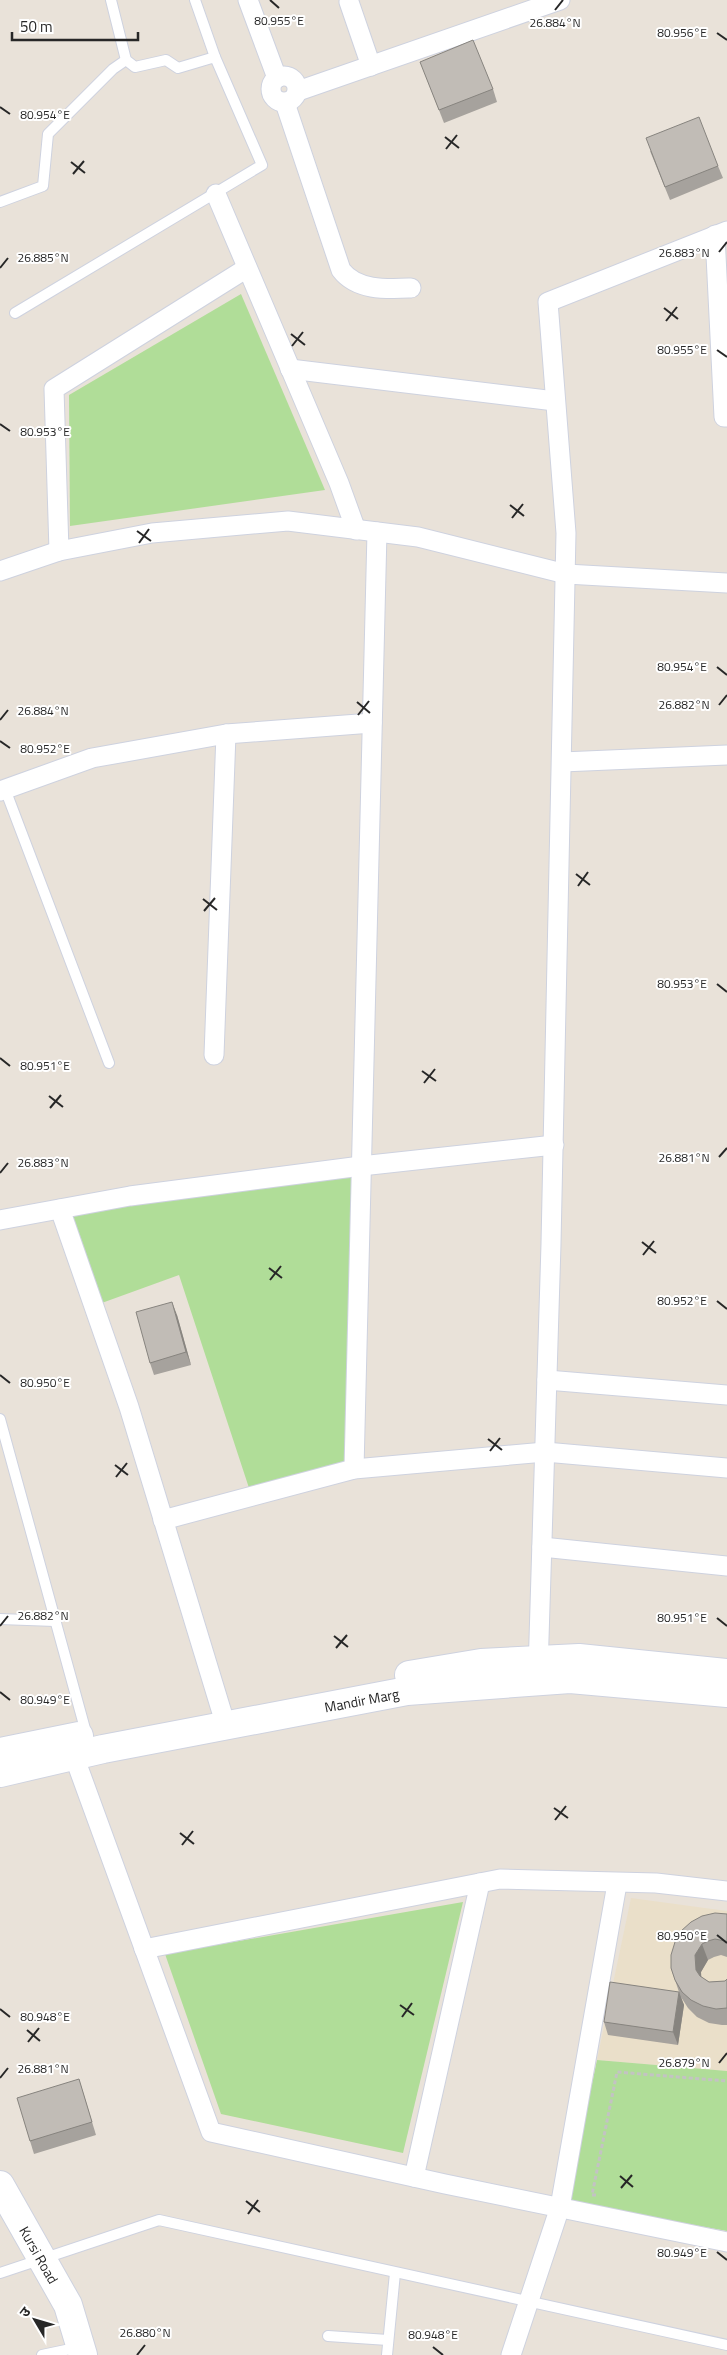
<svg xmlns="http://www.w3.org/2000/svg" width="727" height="2355" font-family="'Titillium Web','Noto Sans Devanagari',sans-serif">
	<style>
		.education { fill: #eadfc9 }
		.green { fill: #b0dd98 }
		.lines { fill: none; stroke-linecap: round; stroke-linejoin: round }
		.service-casing { stroke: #ced2df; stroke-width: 12 }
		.minor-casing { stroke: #ced2df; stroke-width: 21 }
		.secondary-casing { stroke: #ced2df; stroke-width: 30 }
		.path { stroke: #c3c3c3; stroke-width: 3; stroke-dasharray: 4 2.5; stroke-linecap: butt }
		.service { stroke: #fff; stroke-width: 10 }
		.minor { stroke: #fff; stroke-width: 19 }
		.secondary { stroke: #fff; stroke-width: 28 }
		.wall { fill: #a6a29d }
		.shaded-wall { fill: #87847f }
		.building { fill: #c1bcb6; stroke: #87847f }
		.ticks { fill: none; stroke: #272727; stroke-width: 2 }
		.labels { text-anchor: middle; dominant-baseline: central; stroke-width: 4; stroke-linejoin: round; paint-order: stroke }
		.street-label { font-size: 14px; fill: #272727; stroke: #fff }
		.ticks-label { font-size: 12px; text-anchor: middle; fill: #272727; stroke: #fff; stroke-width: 4; stroke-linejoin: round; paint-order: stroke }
	</style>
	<rect width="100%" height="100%" fill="#e9e2d9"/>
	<!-- education -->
	<path class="education" d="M631 1898 727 1911V2071L597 2060Z"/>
	<!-- green -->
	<g class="green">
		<path d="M241 294 325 490 70 526 69 395Z"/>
		<path d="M357 1172 349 1466 250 1491 179 1275 99 1304 67 1214Z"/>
		<path d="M463 1902 403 2153 221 2114 165 1954Z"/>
		<path d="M597 2060 727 2071V2231L567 2202Z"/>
	</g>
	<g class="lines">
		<defs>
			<g id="service">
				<path d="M195 0 215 57"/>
				<path d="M0 202 43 186 48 134 113 69 126 60"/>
				<path d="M15 313 262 165 215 57 178 68 166 60 135 67 126 60 111 0"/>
				<path d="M5 789 109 1063"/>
				<path d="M0 1419 87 1736"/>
				<path d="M0 1619 55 1621"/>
				<path d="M0 2273 159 2220 727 2345"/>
				<path d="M328 2336 388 2340"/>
				<path d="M42 2355 80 2347"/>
				<path d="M387 2355 395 2273"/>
			</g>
			<g id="minor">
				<path d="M248 0 277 78"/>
				<path d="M349 2 371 66"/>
				<circle cx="284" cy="89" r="13"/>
				<path d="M298 91 560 0"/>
				<path d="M285 103 341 270C357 291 387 289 411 288"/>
				<path d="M216 194 339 483 356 530"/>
				<path d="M715 235 724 417H727"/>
				<path d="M290 369 555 401"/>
				<path d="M59 551 54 389 247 268"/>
				<path d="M0 571 59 551 152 533 288 521 418 537 566 574 727 583"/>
				<path d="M562 762 727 755"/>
				<path d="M0 791 92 758 226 734 372 723"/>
				<path d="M214 1055 226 734"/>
				<path d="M60 1209 129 1407 226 1726"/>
				<path d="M0 1220 130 1196 361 1166 554 1145"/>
				<path d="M547 1380 727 1395"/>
				<path d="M354 1469 377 532"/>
				<path d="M163 1520 354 1469 545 1452 727 1468"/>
				<path d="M542 1547 727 1566"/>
				<path d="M538 1672 551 1244 566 533 548 302 727 231"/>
				<path d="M70 1745 211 2132 445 2184 727 2242"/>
				<path d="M144 1949 500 1879 656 1883 727 1891"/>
				<path d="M414 2177 480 1883"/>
				<path d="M511 2355 560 2207 617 1884"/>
			</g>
			<g id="secondary">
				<path d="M409 1675 481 1663 579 1658 727 1673"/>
				<path d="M0 1752 79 1736"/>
				<path id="s1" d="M0 1773 103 1749 407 1691 570 1679 727 1693"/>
				<path id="s2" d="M0 2185 68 2305 83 2355"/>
			</g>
		</defs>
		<!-- service casing -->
		<use href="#service" class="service-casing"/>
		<!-- minor casing -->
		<use href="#minor" class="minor-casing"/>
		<!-- secondary casing -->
		<use href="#secondary" class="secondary-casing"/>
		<!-- path -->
		<path class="path" d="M596 2195H592L617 2072 727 2081"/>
		<!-- service -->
		<use href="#service" class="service"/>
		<!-- minor -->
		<use href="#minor" class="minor"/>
		<!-- secondary -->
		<use href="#secondary" class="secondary"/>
	</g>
	<!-- wall -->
	<g class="wall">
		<path d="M425 74 493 89 497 102 444 123Z"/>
		<path d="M650 151 718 166 723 178 670 200Z"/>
		<path d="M177 1315 191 1365 154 1375 150 1363Z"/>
		<path d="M727 1914V1957L721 1955 714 1957 708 1960 701 1972V1977L709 1982 725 1981 727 1979V2025H722L709 2023 697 2017 688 2008 681 1997 684 2005 678 2045 608 2035 604 2022 679 1992 671 1968Z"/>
		<path d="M79 2079 96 2135 34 2154 30 2141Z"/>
	</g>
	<!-- shaded-wall -->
	<g class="shaded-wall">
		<path d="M172 1302 177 1315 191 1365 186 1352Z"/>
		<path d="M702 1944 708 1960 701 1972 702 1987 696 1970 695 1955Z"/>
		<path d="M679 1992 684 2005 678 2045 673 2032Z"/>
	</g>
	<!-- building -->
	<g class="building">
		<path d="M473 40 493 89 439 110 420 62Z"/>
		<path d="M699 117 718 166 665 187 646 138Z"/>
		<path d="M172 1302 186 1352 150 1363 136 1312Z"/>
		<path d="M715 1913 727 1914V1943L725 1941 715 1939 708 1941 702 1944 695 1955 696 1970 700 1976 709 1982 725 1981 727 1979V2008L716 2009 703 2006 691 2000 682 1992 675 1980 671 1968V1955L675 1942 681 1931 691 1922 702 1916Z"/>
		<path d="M610 1982 679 1992 673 2032 604 2022Z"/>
		<path d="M79 2079 92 2122 30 2141 17 2098Z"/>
	</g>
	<!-- ticks -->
	<path class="ticks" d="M270 0 279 8M555 10 563 0M717 33 727 40M0 107 10 114M445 137 459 148M446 149 457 135M71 162 85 173M73 174 84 161M719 252 727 242M0 268 8 258M664 308 678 319M666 321 677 307M291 334 305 345M292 346 303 332M717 350 727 357M0 424 10 431M510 505 524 516M512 518 523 504M137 531 151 541M139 543 149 529M717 667 727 675M357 702 370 713M719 705 727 695M358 715 369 701M0 720 8 710M0 741 10 748M576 874 590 885M578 886 588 872M203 899 217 910M204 911 215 898M717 984 727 992M0 1058 10 1066M422 1071 436 1081M424 1083 435 1069M49 1096 63 1107M50 1108 61 1095M719 1157 727 1148M0 1173 8 1163M642 1242 656 1253M643 1255 654 1241M269 1268 282 1278M270 1280 281 1266M717 1301 727 1309M0 1375 10 1383M488 1439 502 1450M490 1451 500 1438M115 1465 128 1475M116 1477 127 1463M717 1618 727 1626M0 1626 8 1616M334 1636 348 1647M336 1648 347 1635M0 1692 10 1700M554 1808 568 1818M555 1820 566 1806M180 1833 194 1844M182 1845 193 1831M717 1935 727 1943M400 2005 414 2015M0 2009 10 2017M402 2017 412 2003M27 2030 40 2041M28 2042 39 2028M719 2063 727 2053M0 2078 8 2068M620 2176 633 2187M621 2188 632 2175M246 2201 260 2212M248 2214 258 2200M717 2252 727 2260M433 2347 443 2355M137 2355 145 2345"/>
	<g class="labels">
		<!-- street labels -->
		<g class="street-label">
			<text stroke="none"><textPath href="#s1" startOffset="369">Mandir Marg</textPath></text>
			<text stroke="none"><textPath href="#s2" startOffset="80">Kursi Road</textPath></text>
		</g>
	</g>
	<g class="ticks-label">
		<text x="279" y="25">80.955°E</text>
		<text x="555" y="27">26.884°N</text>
		<text x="682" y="37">80.956°E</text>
		<text x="45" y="119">80.954°E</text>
		<text x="684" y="257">26.883°N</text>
		<text x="43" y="262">26.885°N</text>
		<text x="682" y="354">80.955°E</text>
		<text x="45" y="436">80.953°E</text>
		<text x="682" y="671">80.954°E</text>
		<text x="684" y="709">26.882°N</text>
		<text x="43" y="715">26.884°N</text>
		<text x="45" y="753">80.952°E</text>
		<text x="682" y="988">80.953°E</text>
		<text x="45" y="1070">80.951°E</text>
		<text x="684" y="1162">26.881°N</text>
		<text x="43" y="1167">26.883°N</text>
		<text x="682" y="1305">80.952°E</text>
		<text x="45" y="1387">80.950°E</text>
		<text x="43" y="1620">26.882°N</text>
		<text x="682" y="1622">80.951°E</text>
		<text x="45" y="1704">80.949°E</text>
		<text x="682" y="1940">80.950°E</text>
		<text x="45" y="2021">80.948°E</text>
		<text x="684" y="2067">26.879°N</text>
		<text x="43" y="2073">26.881°N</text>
		<text x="682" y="2257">80.949°E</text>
		<text x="145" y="2337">26.880°N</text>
		<text x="433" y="2339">80.948°E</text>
	</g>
	<!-- north arrow -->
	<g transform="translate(35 2320) rotate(308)" stroke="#ffffff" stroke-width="4" paint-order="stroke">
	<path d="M0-4L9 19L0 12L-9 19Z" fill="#272727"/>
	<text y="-8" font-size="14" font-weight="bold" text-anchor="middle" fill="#272727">उ</text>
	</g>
	<!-- scale -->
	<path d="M12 32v8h126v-8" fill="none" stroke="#272727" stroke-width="2.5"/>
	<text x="20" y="32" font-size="15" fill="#272727" stroke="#ffffff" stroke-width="4" paint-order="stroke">50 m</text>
</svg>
